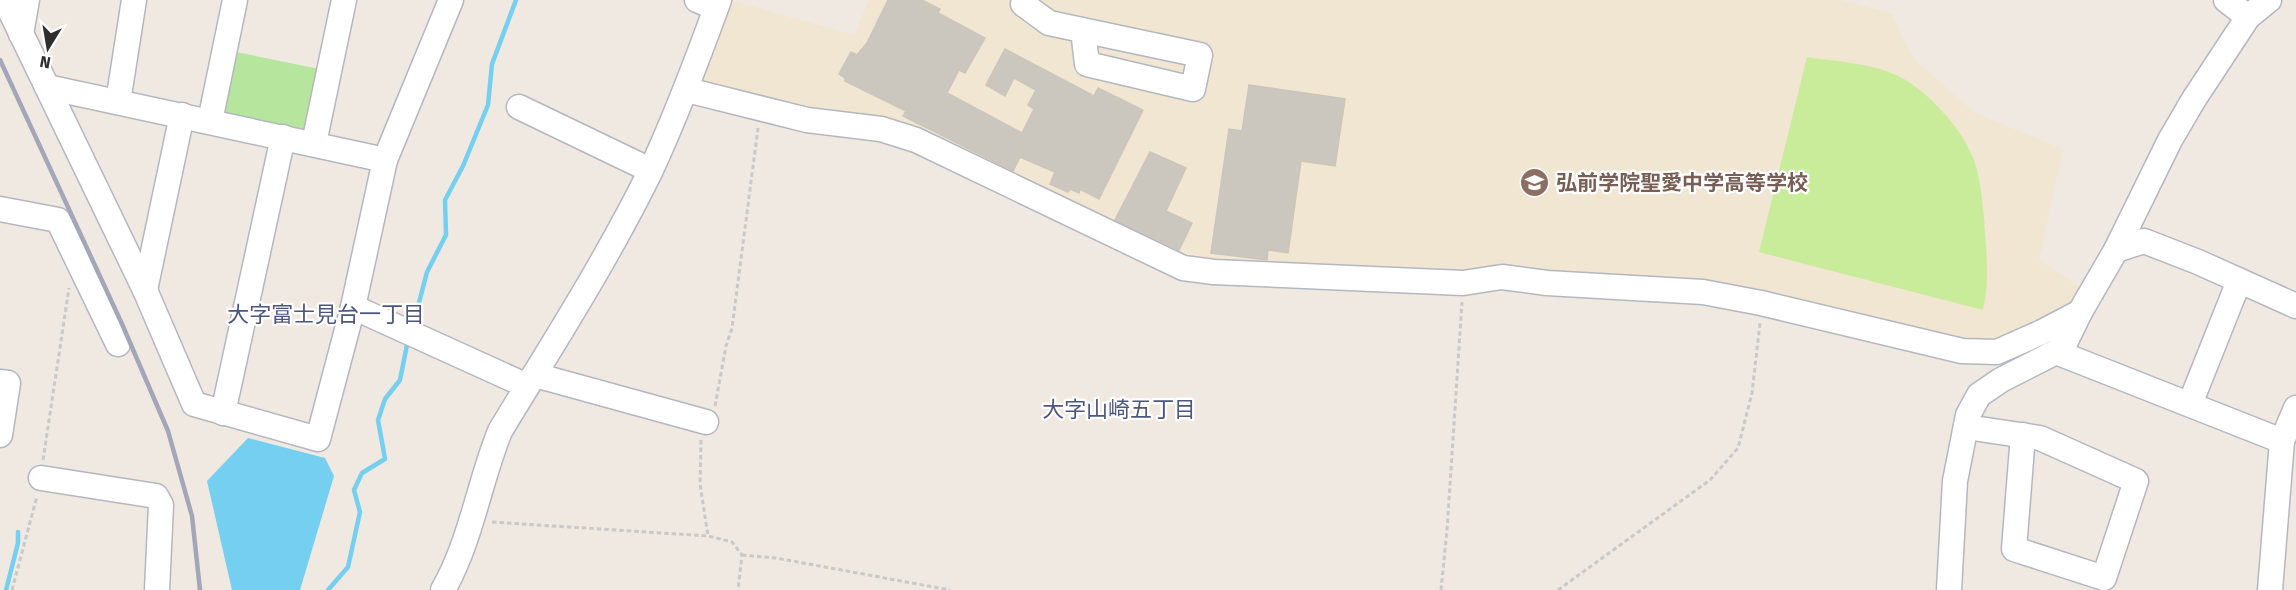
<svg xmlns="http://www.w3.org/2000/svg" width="2296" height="590" font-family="'Fira Sans','Noto Sans JP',sans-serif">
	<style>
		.education { fill: #f0e6d1 }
		.green { fill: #b6e59e }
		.pitch { fill: #c9ec9a }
		.water { fill: #75cff0 }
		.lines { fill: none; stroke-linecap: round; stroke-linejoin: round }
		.stream { stroke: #75cff0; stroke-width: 4.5 }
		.building { fill: #cbc7bf; stroke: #cbc5ba; stroke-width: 1.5 }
		.minor-casing { stroke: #b4b7c1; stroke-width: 27 }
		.path { stroke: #c9c9c9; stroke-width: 3; stroke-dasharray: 4.5 3; stroke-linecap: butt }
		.minor { stroke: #fff; stroke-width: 24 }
		.rail { stroke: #a3a6b8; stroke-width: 4.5 }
		.labels { text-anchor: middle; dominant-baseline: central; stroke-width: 4.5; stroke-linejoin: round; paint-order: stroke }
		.education-label { font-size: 21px; font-weight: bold; fill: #785e54; stroke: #fff; text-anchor: start }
		.neighbourhood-label { font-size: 22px; fill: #4d5680; stroke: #fff }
	</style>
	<rect width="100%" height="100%" fill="#efe9e1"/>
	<!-- education -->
	<path class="education" d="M730 0 854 35 869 0H1841L1893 14 1903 39 1915 60 1975 113 2063 149 2039 260 2080 287 2068 307 1986 357 1738 300 1191 265 892 124 710 91 700 76Z"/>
	<!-- green -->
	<path class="green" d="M231 51 319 69 307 130 300 133 222 117Z"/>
	<!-- pitch -->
	<path class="pitch" d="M1807 57C1838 62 1876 63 1904 79 1935 98 1971 138 1978 174 1982 194 1984 214 1985 233 1987 260 1989 285 1983 310L1759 252Z"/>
	<!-- water -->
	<path class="water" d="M248 438 325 458 334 476 300 590H232L207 481Z"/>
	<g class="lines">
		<!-- stream -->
		<g class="stream">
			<path d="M415 318 427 272 446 235 445 200 463 166 488 105 492 64 516 0"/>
			<path d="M6 590 18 543V532"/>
			<path d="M328 590 348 567 360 512 354 490 362 473 385 459 378 420 385 399 400 380 407 345"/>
		</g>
	</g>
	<!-- building -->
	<g class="building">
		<path d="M888 0H922L940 9 938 13 985 38 965 73 959 70 947 93 1022 133 1034 109 1028 105 1036 90 1014 78 1005 96 986 85 1005 49 1094 96 1098 88 1143 110 1099 199 1080 189 1079 193 1070 189 1068 192 1050 184 1055 172 1020 157 1013 171 903 116 906 111 845 81V78L839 74 851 52 857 55 867 43Z"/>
		<path d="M1249 85 1345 99 1335 166 1301 161 1288 253 1268 250 1267 260 1211 253 1229 129 1242 131Z"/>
		<path d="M1150 152 1186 168 1166 211 1192 223 1179 250 1115 220Z"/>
	</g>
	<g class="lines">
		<defs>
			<g id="minor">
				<path d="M5 0 145 290 194 404 318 439 353 307 385 160 451 0"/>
				<path d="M697 0 716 8"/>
				<path d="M2226 0 2248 17"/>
				<path d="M1023 4 1049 23 1200 55 1193 89 1087 64 1083 30"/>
				<path d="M21 34 27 0"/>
				<path d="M47 87 385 160"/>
				<path d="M687 90 807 120 881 129 916 140 1183 268 1214 272 1463 283 1502 277 1547 283 1703 292 1761 303 1962 351 1997 352 2042 332 2080 312"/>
				<path d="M118 102 134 0"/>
				<path d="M519 107 650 170"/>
				<path d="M210 121 235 0"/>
				<path d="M314 143 344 0"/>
				<path d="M0 209 58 220 118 344"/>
				<path d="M2116 250 2144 241 2198 262 2296 306"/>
				<path d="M145 290 182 115"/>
				<path d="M353 307 527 386"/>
				<path d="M2056 352 2282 441"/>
				<path d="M535 375 706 422"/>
				<path d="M0 382 8 383 0 435"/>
				<path d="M2190 404 2239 281"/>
				<path d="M223 413 283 137"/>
				<path d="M1966 427 2040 438 2136 481 2104 578 2014 549 2023 435"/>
				<path d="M41 478 156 496 161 505 157 590"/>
				<path d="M443 590C471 541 479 483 500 431 552 345 607 260 651 170 677 114 698 58 719 0"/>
				<path d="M1949 590 1955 481 1968 415 1979 395 2001 380 2056 352 2065 343 2080 312 2116 250 2170 140 2194 99 2248 17 2269 0"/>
				<path d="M2270 590 2282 441 2296 408"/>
			</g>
		</defs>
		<!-- minor casing -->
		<use href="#minor" class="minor-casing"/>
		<!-- path -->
		<g class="path">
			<path d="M715 406 726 346 732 328 758 128"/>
			<path d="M701 440 700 484 708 536"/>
			<path d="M43 460 69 288"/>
			<path d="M492 522 708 536 732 542 742 555 738 590"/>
			<path d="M742 555 776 558 950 590"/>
			<path d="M12 590 37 496"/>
			<path d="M1441 590 1447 530 1462 302"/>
			<path d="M1558 590 1710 480 1738 448 1752 393 1760 323"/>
		</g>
		<!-- minor -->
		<use href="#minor" class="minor"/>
		<!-- rail -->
		<path class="rail" d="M0 60 122 324 168 431 192 516 200 590"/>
	</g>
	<!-- icons -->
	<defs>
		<symbol id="school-disc" viewBox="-11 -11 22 22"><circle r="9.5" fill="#8d6e63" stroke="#fff"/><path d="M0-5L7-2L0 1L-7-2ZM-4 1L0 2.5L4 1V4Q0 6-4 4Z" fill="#fff"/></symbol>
	</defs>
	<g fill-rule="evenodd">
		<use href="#school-disc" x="1518" y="166" width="33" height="33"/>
	</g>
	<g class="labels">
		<!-- education labels -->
		<g class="education-label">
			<text x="1556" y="183">弘前学院聖愛中学高等学校</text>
		</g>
		<!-- neighbourhood labels -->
		<g class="neighbourhood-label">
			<text x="326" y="314">大字富士見台一丁目</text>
			<text x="1119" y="409">大字山崎五丁目</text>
		</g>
	</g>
	<!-- north arrow -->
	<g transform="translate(48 48) rotate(191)" stroke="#ffffff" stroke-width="4.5" paint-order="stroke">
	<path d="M0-4.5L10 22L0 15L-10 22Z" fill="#2e2e2e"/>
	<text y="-9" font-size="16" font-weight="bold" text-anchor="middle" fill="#2e2e2e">N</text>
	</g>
</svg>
